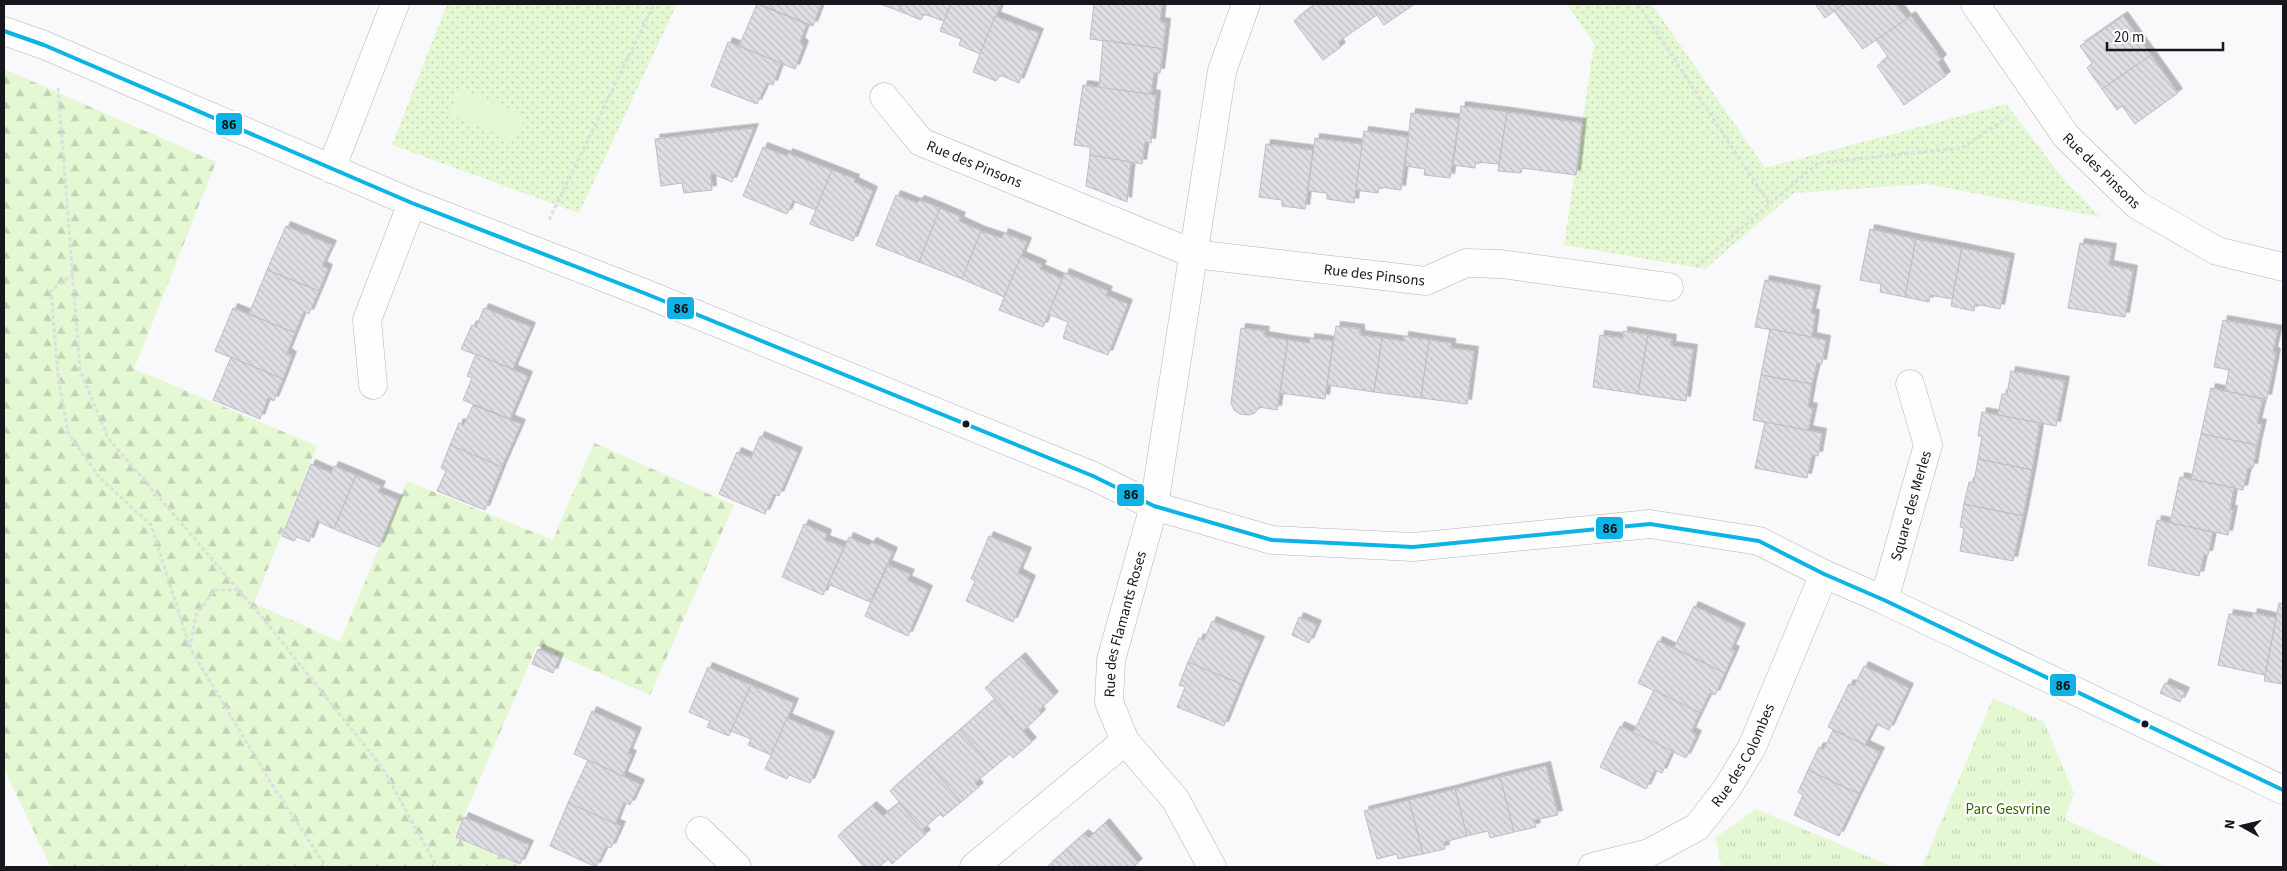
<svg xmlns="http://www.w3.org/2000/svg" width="2287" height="871" font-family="'Source Sans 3',sans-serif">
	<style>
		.grass { fill: url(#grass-dots) }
		.forest { fill: url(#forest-firs) }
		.park { fill: url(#park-tufts) }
		.pitch { fill: #e4f8d4 }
		.building { fill: url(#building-back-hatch); stroke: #bfbdc2; filter: url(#shadow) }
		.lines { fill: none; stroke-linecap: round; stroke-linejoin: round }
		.minor-casing { stroke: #b4b2b7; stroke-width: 29 }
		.path { stroke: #dedede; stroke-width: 3; stroke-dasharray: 4 2.5; stroke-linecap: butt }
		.minor { stroke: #fefefe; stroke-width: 28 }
		.bus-1-casing { stroke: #fff; stroke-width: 8 }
		.bus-1 { stroke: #0cb3e4; stroke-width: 4 }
		.bus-dot { fill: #17151d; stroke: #fff; stroke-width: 2 }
		.labels { text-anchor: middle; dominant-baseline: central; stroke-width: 4.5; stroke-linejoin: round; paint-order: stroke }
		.street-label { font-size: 15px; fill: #17151d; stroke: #fff }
		.park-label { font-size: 15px; fill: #3a6301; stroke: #fff }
		.line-badge { stroke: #fff; stroke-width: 2 }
		.pale-badge-label { font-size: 14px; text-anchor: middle; font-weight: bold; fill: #111 }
	</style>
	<defs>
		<pattern id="grass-dots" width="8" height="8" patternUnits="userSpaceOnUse" patternTransform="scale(1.25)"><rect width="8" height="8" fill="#e4f8d4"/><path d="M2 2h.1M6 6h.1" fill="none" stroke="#c3d4b6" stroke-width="1.8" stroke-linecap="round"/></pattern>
		<pattern id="forest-firs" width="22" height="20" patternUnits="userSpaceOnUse" patternTransform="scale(1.25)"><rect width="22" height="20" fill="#e4f8d4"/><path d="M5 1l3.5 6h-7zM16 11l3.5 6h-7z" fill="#c3d4b6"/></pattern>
		<pattern id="park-tufts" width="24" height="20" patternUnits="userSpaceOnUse" patternTransform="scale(1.25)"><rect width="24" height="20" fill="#e4f8d4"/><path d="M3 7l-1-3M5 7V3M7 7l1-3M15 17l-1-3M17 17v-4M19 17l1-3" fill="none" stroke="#c3d4b6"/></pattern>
		<pattern id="building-back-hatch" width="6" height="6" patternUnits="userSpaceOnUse" patternTransform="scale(1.25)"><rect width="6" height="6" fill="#e0dee5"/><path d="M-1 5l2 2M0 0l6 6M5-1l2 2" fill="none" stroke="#bfbec4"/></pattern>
		<filter id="shadow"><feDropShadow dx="4.5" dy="-4.5" stdDeviation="0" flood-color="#0004"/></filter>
	</defs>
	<rect width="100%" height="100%" fill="#f9f8fb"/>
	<!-- grass -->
	<g class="grass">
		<path d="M447 4H677L579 213 392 145Z"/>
		<path d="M1567 4H1652L1765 168 2006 104 2065 181 2100 217 1926 184 1794 193 1705 269 1564 245 1594 44Z"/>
	</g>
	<!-- forest -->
	<path class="forest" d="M4 69 216 162 134 369 317 446 254 603 340 642 407 481 553 540 594 443 734 505 650 695 537 646 455 837 524 867H51L4 769Z"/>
	<!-- park -->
	<g class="park">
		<path d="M1993 698 2044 722 2074 793 2065 819 2166 867H1922Z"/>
		<path d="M1756 809 1893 867H1722L1715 838Z"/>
	</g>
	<!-- pitch -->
	<path class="pitch" d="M460 88 526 116 515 142 449 114Z"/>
	<!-- building -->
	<g class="building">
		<path d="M757 4 807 24 800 42 804 45 795 69 739 46Z"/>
		<path d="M759 4H819L821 5 813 26Z"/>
		<path d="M880 4H902L899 11Z"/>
		<path d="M902 4H951L944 21 924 14 921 20 899 11Z"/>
		<path d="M951 4H1001L980 54 959 45 961 39 940 31Z"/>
		<path d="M1094 4H1162L1160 22 1166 23 1163 49 1090 39Z"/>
		<path d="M1311 4H1369L1377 15 1338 42 1341 47 1323 60 1294 21 1313 6Z"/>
		<path d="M1369 4H1415L1384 25Z"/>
		<path d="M1815 4H1844L1825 18Z"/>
		<path d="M1844 4H1896L1907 19 1863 49 1834 11Z"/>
		<path d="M995 16 1039 33 1019 83 1000 75 996 81 973 72Z"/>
		<path d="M1911 16 1942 59 1938 63 1946 76 1904 105 1877 66 1888 57 1876 40Z"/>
		<path d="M2123 16 2151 55 2102 89 2087 68 2092 63 2080 46Z"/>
		<path d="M1103 40 1163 49 1160 73H1154L1151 95 1099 88Z"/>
		<path d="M728 42 781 63 773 85 767 83 757 104 711 86Z"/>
		<path d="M2151 55 2178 93 2135 124 2122 106 2117 110 2102 89Z"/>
		<path d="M1083 85 1156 95 1151 143 1145 142 1142 164 1090 155V147L1074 145Z"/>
		<path d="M1461 106 1507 112 1499 164 1476 162 1475 168 1453 165Z"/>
		<path d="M1507 112 1582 123 1576 175 1522 168 1521 173 1498 171Z"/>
		<path d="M1411 113 1459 119 1450 178 1424 175 1425 169 1405 166Z"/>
		<path d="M754 128 732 182 711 173 712 190 684 193 682 183 661 186 655 139Z"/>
		<path d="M1364 131 1408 137 1401 190 1379 187 1378 193 1355 190Z"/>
		<path d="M1315 138 1362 144 1354 203 1327 199V193L1308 191Z"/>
		<path d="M1266 144 1313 150 1305 209 1282 206V200L1259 197Z"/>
		<path d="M763 147 787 156 788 153 832 170 816 210 793 201 787 214 743 196Z"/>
		<path d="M1090 155 1131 162 1127 202 1086 186Z"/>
		<path d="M832 170 855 179 854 182 873 191 853 241 810 224Z"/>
		<path d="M896 195 917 203 920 200 940 208 919 262 876 245Z"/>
		<path d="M940 208 961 217 959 221 981 231 962 279 919 262Z"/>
		<path d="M286 226 332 245 322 266 328 269 319 291 267 270Z"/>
		<path d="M1870 229 1916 239 1905 297 1880 292 1881 284 1860 280Z"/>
		<path d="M981 231 1002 238 1004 233 1027 242 1004 297 962 279Z"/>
		<path d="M1916 239 1962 248 1952 299 1930 295 1929 302 1905 297Z"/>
		<path d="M2080 243 2112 248 2109 265 2133 270 2125 317 2068 308Z"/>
		<path d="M1962 248 2010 258 2000 309 1975 304 1974 311 1951 306Z"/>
		<path d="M1021 256 1042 265 1040 269 1063 279 1043 327 999 310Z"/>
		<path d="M267 270 319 291 309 314 304 311 295 333 249 314Z"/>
		<path d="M1065 273 1108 291 1106 295 1128 304 1108 355 1063 338 1068 322 1048 314Z"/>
		<path d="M1765 280 1816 290 1811 313 1815 314 1812 337 1755 327Z"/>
		<path d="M233 308 295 333 287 353 292 356 283 379 215 351Z"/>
		<path d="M484 308 531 327 513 369 461 349 472 325 476 327Z"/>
		<path d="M2223 320 2278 330 2273 351 2276 353 2267 399 2225 391 2229 370 2214 367Z"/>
		<path d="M1336 326 1360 329V335L1382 338 1374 392 1327 385Z"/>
		<path d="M1241 328 1265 331 1264 336 1288 340 1277 410 1259 407 1255 413 1249 415 1240 414 1234 410 1231 403Z"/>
		<path d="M1770 329 1826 340 1822 364 1817 363 1812 384 1761 375Z"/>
		<path d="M1623 331 1648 335 1638 394 1593 387 1600 335 1623 338Z"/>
		<path d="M1648 335 1672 339 1671 346 1693 349 1686 401 1638 394Z"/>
		<path d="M1404 336 1429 340 1421 398 1374 392 1382 338 1404 341Z"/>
		<path d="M1310 338 1333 341 1325 399 1280 393 1288 340 1310 343Z"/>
		<path d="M1429 340 1451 343V348L1474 351 1467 404 1421 398Z"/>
		<path d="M476 354 528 376 510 419 463 400 472 378 467 376Z"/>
		<path d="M231 357 283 379 274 401 268 398 260 419 213 400Z"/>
		<path d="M2011 371 2065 381 2056 426 1998 415 2002 394H2007Z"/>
		<path d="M1761 375 1812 384 1808 407 1813 408 1808 431 1753 420Z"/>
		<path d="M2211 388 2263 399 2257 423 2262 424 2257 445 2201 434Z"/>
		<path d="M473 405 521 424 502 467 450 445 459 423 464 425Z"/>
		<path d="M1982 412 2040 423 2032 470 1978 459 1982 436H1978Z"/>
		<path d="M1765 422 1822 433 1818 456 1812 455 1807 478 1755 468Z"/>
		<path d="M2201 434 2257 445 2253 468H2248L2243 490 2191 479Z"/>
		<path d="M760 436 798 452 779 496 774 494 765 514 719 494 737 452 751 458Z"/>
		<path d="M450 445 502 467 485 510 437 491 446 471 441 468Z"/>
		<path d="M1978 459 2032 470 2023 516 1964 504 1969 482H1974Z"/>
		<path d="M311 464 331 473 334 466 356 475 334 529 317 521 309 542 297 537 294 541 282 536Z"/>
		<path d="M356 475 381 486 378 492 398 500 379 547 334 529Z"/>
		<path d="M2180 477 2234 488 2230 510H2233L2228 535 2170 523Z"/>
		<path d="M1964 504 2023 516 2013 561 1960 551 1964 528 1960 527Z"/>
		<path d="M2157 520 2213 532 2208 555H2204L2199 576 2148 565Z"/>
		<path d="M804 524 827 534 825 540 844 547 823 595 782 577Z"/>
		<path d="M989 536 1027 552 1018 573 1031 580 1013 622 966 601 975 581 971 579Z"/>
		<path d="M849 537 869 546 872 542 893 552 870 602 828 584Z"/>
		<path d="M888 565 910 574 907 580 928 590 908 636 865 616Z"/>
		<path d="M2279 603 2283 604V684L2264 681Z"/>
		<path d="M1694 606 1741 628 1731 649 1735 651 1725 673 1674 648Z"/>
		<path d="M2253 613 2276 618 2265 675 2218 665 2229 614 2252 618Z"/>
		<path d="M1299 617 1317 625 1309 643 1292 635Z"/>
		<path d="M1212 621 1260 641 1241 684 1188 662 1199 638 1204 640Z"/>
		<path d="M1658 641 1725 673 1715 695 1710 693 1700 713 1638 683Z"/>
		<path d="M538 649 559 658 553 673 532 664Z"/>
		<path d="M1021 657 1054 696 1039 710 1041 714 1023 731 985 688Z"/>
		<path d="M1188 662 1241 684 1224 726 1177 707 1185 687 1179 685Z"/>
		<path d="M1864 666 1909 688 1889 730 1876 724 1865 745 1828 727 1849 684 1854 686Z"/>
		<path d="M708 667 751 685 729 736 707 727 710 721 689 712Z"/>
		<path d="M2165 683 2185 692 2180 702 2160 693Z"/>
		<path d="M751 685 794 703 771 755 748 745 751 739 731 731Z"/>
		<path d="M1654 690 1700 713 1691 732 1697 735 1686 758 1633 733Z"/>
		<path d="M995 699 1032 742 1013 758 1010 754 993 768 960 730Z"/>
		<path d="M592 711 637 732 628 753 632 755 623 776 574 754Z"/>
		<path d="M787 718 830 736 810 783 789 775 787 779 765 769Z"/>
		<path d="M1620 726 1672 751 1662 773 1655 770 1646 789 1600 767Z"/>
		<path d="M960 730 993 768 975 783 979 787 961 802 925 760Z"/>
		<path d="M1833 730 1880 752 1859 794 1808 770 1819 747 1824 749Z"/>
		<path d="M588 760 640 784 630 805 624 802 615 824 568 803Z"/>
		<path d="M925 760 961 802 943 817 940 814 922 830 890 791Z"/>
		<path d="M1546 766 1558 815 1534 820 1536 827 1514 832 1500 777Z"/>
		<path d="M1808 770 1859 794 1839 836 1794 815 1803 795 1798 792Z"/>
		<path d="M1500 777 1514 832 1490 838 1488 831 1467 836 1455 789Z"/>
		<path d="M1455 789 1467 836 1444 842 1445 849 1423 854 1409 800Z"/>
		<path d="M1409 800 1423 854 1398 859 1397 854 1377 859 1364 811Z"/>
		<path d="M568 803 621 826 611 848 606 846 596 867 550 846Z"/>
		<path d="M899 803 926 834 892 864 888 859 879 867H864L838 836 872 806 883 816Z"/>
		<path d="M464 817 529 845 520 864 456 837Z"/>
		<path d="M1105 823 1138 863 1133 867H1081L1066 850 1084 834 1089 838Z"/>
		<path d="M1066 850 1081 867H1049L1048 866Z"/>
	</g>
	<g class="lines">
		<defs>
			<g id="minor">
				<path id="s1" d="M1975 4 2066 136 2137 205 2217 251 2283 267"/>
				<path d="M4 31 44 45 412 203 644 293 1093 476 1154 506 1272 540 1413 547 1650 524 1759 541 1824 574 1884 600 2283 790"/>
				<path id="s2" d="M884 97 921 142 1194 254 1426 281 1466 263 1501 264 1669 287"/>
				<path d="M331 169 395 4"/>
				<path d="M373 385 367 320 412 203"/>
				<path id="s3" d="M1884 600 1928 445 1910 384"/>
				<path d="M700 831 737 867"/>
				<path d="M974 867 1125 741"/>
				<path id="s4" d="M1212 867 1175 799 1125 741 1109 702 1111 660 1154 506 1222 71 1246 4"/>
				<path id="s5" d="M1592 867 1649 853 1697 827 1726 790 1752 747 1824 574"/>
			</g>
		</defs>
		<!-- minor casing -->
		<use href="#minor" class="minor-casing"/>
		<!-- path -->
		<g class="path">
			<path d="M1638 4 1770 205"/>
			<path d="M58 88 80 370 108 438 261 616 382 767 437 867"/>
			<path d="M549 220 654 4"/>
			<path d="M1696 267 1818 163 1962 148 2011 115"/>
			<path d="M73 274 51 291 58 376 68 433 100 478 151 525 190 648"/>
			<path d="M238 590H215L196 615 190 648 268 778 326 867"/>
		</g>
		<!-- minor -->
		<use href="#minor" class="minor"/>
		<defs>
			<path id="bus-1" d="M4 31 44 45 412 203 644 293 1093 476 1154 506 1272 540 1413 547 1650 524 1759 541 1824 574 1884 600 2283 790"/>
		</defs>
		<!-- bus-1 casing -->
		<use href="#bus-1" class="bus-1-casing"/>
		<!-- bus-1 -->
		<use href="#bus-1" class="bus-1"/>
	</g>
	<!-- markers -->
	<g class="bus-dot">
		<circle cx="966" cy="424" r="4.5"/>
		<circle cx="2145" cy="724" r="4.5"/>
	</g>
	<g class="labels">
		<!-- street labels -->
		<g class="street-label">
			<text stroke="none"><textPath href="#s2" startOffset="116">Rue des Pinsons</textPath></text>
			<text stroke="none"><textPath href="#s1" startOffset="210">Rue des Pinsons</textPath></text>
			<text stroke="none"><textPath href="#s2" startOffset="535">Rue des Pinsons</textPath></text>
			<text stroke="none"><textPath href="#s3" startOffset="98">Square des Merles</textPath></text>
			<text stroke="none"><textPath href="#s4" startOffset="276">Rue des Flamants Roses</textPath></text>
			<text stroke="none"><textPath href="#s5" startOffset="199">Rue des Colombes</textPath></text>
		</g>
		<!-- park labels -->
		<g class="park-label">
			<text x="2008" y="809">Parc Gesvrine</text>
		</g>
	</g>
	<g class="line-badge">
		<rect x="215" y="112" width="28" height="24" rx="5" fill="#0cb3e4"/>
		<rect x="666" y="296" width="29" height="24" rx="5" fill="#0cb3e4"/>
		<rect x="1116" y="483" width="29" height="24" rx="5" fill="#0cb3e4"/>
		<rect x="1595" y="516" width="29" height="24" rx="5" fill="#0cb3e4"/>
		<rect x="2049" y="673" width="28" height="24" rx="5" fill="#0cb3e4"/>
	</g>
	<g class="pale-badge-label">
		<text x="229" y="129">86</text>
		<text x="681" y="313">86</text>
		<text x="1131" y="499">86</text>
		<text x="1610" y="533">86</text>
		<text x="2063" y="690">86</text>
	</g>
	<!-- border -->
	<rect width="2287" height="871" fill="none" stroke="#17151d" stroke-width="10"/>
	<!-- north arrow -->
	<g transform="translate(2242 826) rotate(278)" stroke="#ffffff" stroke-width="4" paint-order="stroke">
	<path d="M0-4L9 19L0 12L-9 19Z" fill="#17151d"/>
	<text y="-8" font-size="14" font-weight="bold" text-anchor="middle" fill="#17151d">N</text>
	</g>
	<!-- scale -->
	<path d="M2107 42v8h116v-8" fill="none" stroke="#17151d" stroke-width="2.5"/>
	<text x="2114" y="42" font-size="15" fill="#17151d" stroke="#ffffff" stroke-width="4" paint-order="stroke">20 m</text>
</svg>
